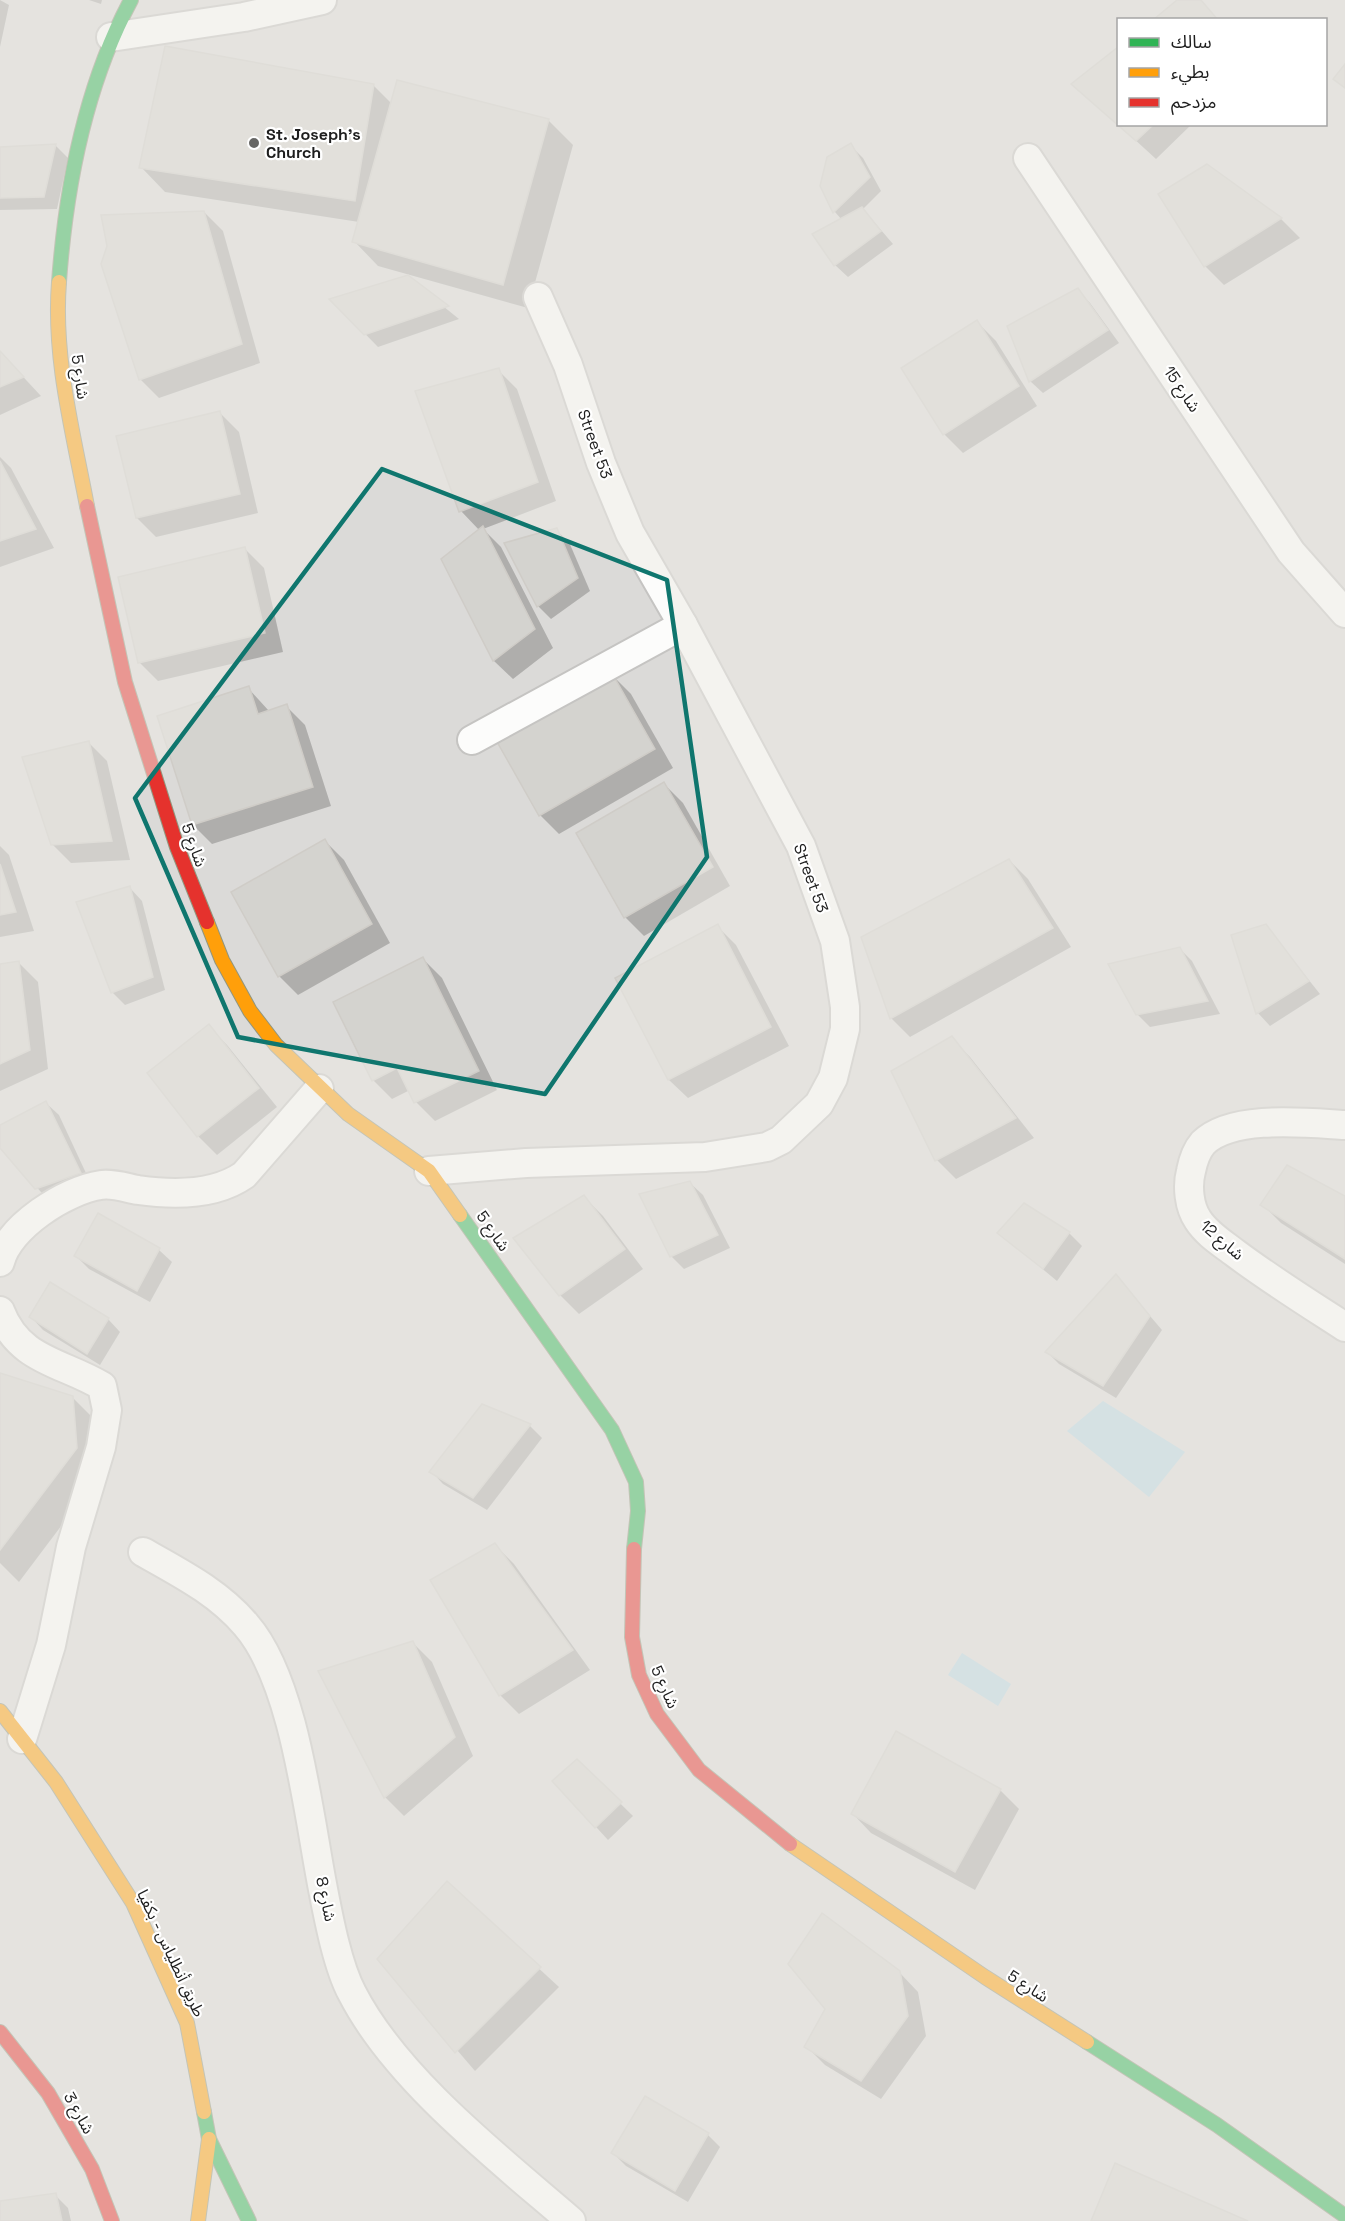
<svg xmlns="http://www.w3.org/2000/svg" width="1345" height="2221" font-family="'Space Grotesk','Noto Sans Arabic',sans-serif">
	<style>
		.residential { fill: #dbdad8; fill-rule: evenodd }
		.water { fill: #b8d5e1 }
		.shadow { fill: #0003 }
		.building { fill: #d4d3cf; stroke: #cfccc7; stroke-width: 1.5 }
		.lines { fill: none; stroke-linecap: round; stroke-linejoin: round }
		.street-casing { stroke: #c5c4c2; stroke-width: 32 }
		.fast-casing { stroke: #92967e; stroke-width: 16 }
		.slow-casing { stroke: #92967e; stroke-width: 16 }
		.jam-casing { stroke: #92967e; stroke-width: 16 }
		.street { stroke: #fcfcfb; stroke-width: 28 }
		.fast { stroke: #30b455; stroke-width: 14 }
		.slow { stroke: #ff9f0a; stroke-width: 14 }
		.jam { stroke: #e5322d; stroke-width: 14 }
		.marked { fill: none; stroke: #0f766e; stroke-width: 4.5; stroke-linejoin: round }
		.poi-dot { fill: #666664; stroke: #fff; stroke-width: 2 }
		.labels { text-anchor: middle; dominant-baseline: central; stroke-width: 4.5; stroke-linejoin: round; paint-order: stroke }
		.poi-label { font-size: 16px; font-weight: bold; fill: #1e1e1e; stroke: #fff; text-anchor: start }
		.street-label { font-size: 16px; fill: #1e1e1e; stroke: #fff }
	</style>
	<rect width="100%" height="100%" fill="#ecebe6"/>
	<!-- residential -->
	<path class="residential" d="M0 0H1345V2221H0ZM1118 20H1326V124H1118Z"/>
	<!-- water -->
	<g class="water">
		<path d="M1103 1401 1185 1452 1149 1497 1067 1431Z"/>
		<path d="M962 1653 1011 1684 998 1706 948 1675Z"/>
	</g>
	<!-- shadow -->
	<g class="shadow">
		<path d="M0 0 9 5 0 47Z"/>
		<path d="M89 0H102L101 4Z"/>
		<path d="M1118 48V124H1192L1156 159 1074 84Z"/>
		<path d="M373 85 392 104 548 120 573 145 528 308 378 266 354 241 359 222 165 192 141 167Z"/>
		<path d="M850 145 863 158 881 191 863 209 893 244 848 277 835 265 842 220 835 212 821 186Z"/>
		<path d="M56 146 68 158 57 209 0 210V148Z"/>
		<path d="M1207 165 1281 219 1300 238 1224 285 1205 266Z"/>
		<path d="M204 212 223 231 260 363 159 398 140 379Z"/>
		<path d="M407 277 459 319 378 347 331 299Z"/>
		<path d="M1078 290 1090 303 1119 343 1043 393 1030 381Z"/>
		<path d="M977 322 996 341 1037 406 963 453 944 434Z"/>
		<path d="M0 352 41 396 0 415Z"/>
		<path d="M498 370 517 389 556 501 483 529 501 547 553 648 513 679 494 661 443 559 480 531 461 511 417 392Z"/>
		<path d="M220 413 239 432 258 513 156 537 137 518Z"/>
		<path d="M0 457 11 468 54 548 0 567Z"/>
		<path d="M556 530 569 542 590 591 551 619 538 606 506 544Z"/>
		<path d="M245 549 264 568 283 652 158 681 139 662Z"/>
		<path d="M612 675 631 694 673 768 559 834 540 815Z"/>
		<path d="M248 688 269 711 286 706 305 725 331 806 212 844 193 825Z"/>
		<path d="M88 742 107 761 130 860 71 863 52 844Z"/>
		<path d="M664 784 683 803 730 886 644 936 625 917Z"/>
		<path d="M325 841 344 860 390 943 298 995 279 976Z"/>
		<path d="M0 846 9 855 34 931 0 937Z"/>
		<path d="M1009 860 1028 879 1071 947 910 1037 891 1018 863 938Z"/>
		<path d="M130 888 142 901 165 990 125 1005 112 992Z"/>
		<path d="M1265 925 1320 994 1270 1026 1258 1013 1233 936Z"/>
		<path d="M717 926 736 945 789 1046 688 1098 669 1080 617 979Z"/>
		<path d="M1180 949 1192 961 1220 1014 1150 1027 1137 1014Z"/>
		<path d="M423 959 442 978 497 1090 435 1121 416 1102 410 1090 392 1099 373 1080Z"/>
		<path d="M19 963 38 982 48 1069 0 1091V966Z"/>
		<path d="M208 1026 227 1045 277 1107 217 1155 198 1136Z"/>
		<path d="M951 1038 970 1057 1034 1138 956 1179 937 1160 893 1071Z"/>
		<path d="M46 1103 59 1115 92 1186 49 1201 0 1146V1127Z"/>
		<path d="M690 1183 703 1195 730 1248 684 1269 671 1256 641 1195Z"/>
		<path d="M584 1197 603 1216 643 1269 579 1314 560 1295Z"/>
		<path d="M1345 1197V1264L1281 1223 1262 1204Z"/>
		<path d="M99 1216 159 1250 172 1262 150 1302 89 1269 76 1256Z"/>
		<path d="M999 1233H1069L1082 1246 1057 1281Z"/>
		<path d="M1116 1276 1162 1330 1116 1398 1059 1364 1047 1352Z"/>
		<path d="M31 1317 108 1319 120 1332 100 1365 43 1330Z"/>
		<path d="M0 1374 72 1397 97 1422 101 1473 19 1582 0 1563Z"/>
		<path d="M482 1406 530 1426 542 1438 487 1510 443 1484 431 1471Z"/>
		<path d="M495 1545 514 1564 590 1670 519 1714 500 1695Z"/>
		<path d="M413 1643 432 1662 473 1756 404 1816 385 1797 320 1672Z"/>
		<path d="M577 1761 633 1816 608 1840 554 1781Z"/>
		<path d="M1000 1790 1019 1809 975 1890 871 1833 853 1814Z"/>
		<path d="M447 1884 559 1987 475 2071 379 1959Z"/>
		<path d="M899 1972 918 1992 926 2036 881 2099 825 2065 806 2046Z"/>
		<path d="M708 2135 720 2147 688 2202 626 2166 613 2153Z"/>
		<path d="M55 2195 68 2208 71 2221H0V2203Z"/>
	</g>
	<!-- building -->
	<g class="building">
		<path d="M1177 0H1201L1218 20H1153Z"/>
		<path d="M165 46 374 84 355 201 139 168Z"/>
		<path d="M1118 47V124H1154L1136 141 1071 84Z"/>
		<path d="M1345 64V88L1333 79Z"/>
		<path d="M397 80 549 119 503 285 352 242Z"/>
		<path d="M851 143 870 177 833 213 820 186 827 157Z"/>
		<path d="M56 144 44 197 0 198V147Z"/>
		<path d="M1207 164 1282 218 1204 267 1158 194Z"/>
		<path d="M862 207 881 231 834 266 812 234Z"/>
		<path d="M204 211 242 344 139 380 101 264 107 246 101 215Z"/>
		<path d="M408 275 449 306 364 335 329 299Z"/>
		<path d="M1078 288 1108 330 1029 382 1007 326Z"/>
		<path d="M977 320 1019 386 943 435 901 368Z"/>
		<path d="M0 351 24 377 0 387Z"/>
		<path d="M499 368 538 482 459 512 415 391Z"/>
		<path d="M220 411 240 494 136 518 116 436Z"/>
		<path d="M0 461 36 529 0 541Z"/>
		<path d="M483 526 535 629 493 661 441 559Z"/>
		<path d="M557 528 578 578 537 607 504 543Z"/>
		<path d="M245 547 265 633 138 663 118 577Z"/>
		<path d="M612 673 655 749 539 816 496 740Z"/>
		<path d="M249 686 258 714 287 704 313 787 192 825 157 716Z"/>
		<path d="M89 741 112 841 51 845 22 757Z"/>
		<path d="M664 782 713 867 624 918 576 833Z"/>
		<path d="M325 839 372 924 278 977 231 892Z"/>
		<path d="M1009 859 1053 928 890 1019 861 937Z"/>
		<path d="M0 864 16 912 0 915Z"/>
		<path d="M130 886 153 977 111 993 76 902Z"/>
		<path d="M718 924 771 1027 668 1080 615 978Z"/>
		<path d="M1266 924 1309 981 1256 1014 1231 935Z"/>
		<path d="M1180 947 1208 1001 1136 1015 1108 964Z"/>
		<path d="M423 957 479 1071 414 1103 397 1068 372 1081 333 1002Z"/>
		<path d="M19 961 30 1050 0 1064V964Z"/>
		<path d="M209 1024 259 1088 197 1137 147 1073Z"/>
		<path d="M952 1036 1016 1118 935 1161 891 1071Z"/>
		<path d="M46 1101 81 1173 35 1189 0 1148V1125Z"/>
		<path d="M1287 1165 1345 1196V1259L1260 1205Z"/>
		<path d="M690 1181 718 1235 670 1257 639 1194Z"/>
		<path d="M584 1195 625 1249 559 1296 513 1238Z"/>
		<path d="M1024 1203 1070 1232 1043 1269 997 1233Z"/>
		<path d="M98 1213 160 1248 137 1291 74 1256Z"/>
		<path d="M1116 1274 1150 1316 1103 1386 1045 1352Z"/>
		<path d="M50 1282 109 1318 87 1354 29 1317Z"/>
		<path d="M0 1373 73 1396 77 1448 0 1550Z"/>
		<path d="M482 1404 531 1424 473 1498 429 1472Z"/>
		<path d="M495 1543 573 1650 499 1696 430 1580Z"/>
		<path d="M413 1641 455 1737 384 1798 318 1671Z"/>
		<path d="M896 1731 1001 1789 955 1872 851 1814Z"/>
		<path d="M577 1759 622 1802 595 1828 552 1781Z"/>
		<path d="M447 1881 541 1967 455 2053 377 1959Z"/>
		<path d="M822 1913 900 1971 908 2016 861 2081 804 2047 825 2009 788 1964Z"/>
		<path d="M645 2096 709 2133 675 2191 611 2153Z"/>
		<path d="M1115 2163 1248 2221H1091Z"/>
		<path d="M56 2193 62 2221H0V2201Z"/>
	</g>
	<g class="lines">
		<defs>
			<g id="street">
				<path d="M111 37 244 17 322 0"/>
				<path d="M1028 158 1291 552 1345 613"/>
				<path d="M472 740 683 625"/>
				<path d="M1345 1125C1309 1123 1232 1114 1203 1143 1196 1151 1193 1161 1191 1171 1187 1186 1189 1207 1198 1220 1207 1234 1222 1243 1235 1253 1271 1280 1308 1303 1345 1327"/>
				<path d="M429 1171 526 1163 705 1157 767 1147 781 1140 819 1104 833 1078 845 1029V1007L835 941 801 846 683 625 630 533 601 463 568 365 538 297"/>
				<path d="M0 1262C8 1227 66 1190 101 1185 112 1183 127 1188 138 1190 173 1195 214 1196 244 1175L319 1089"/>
				<path d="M0 1311C19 1361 62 1362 102 1386L107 1410 101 1447 71 1547 51 1645 22 1739"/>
				<path d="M143 1552C180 1573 218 1592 246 1625 294 1680 308 1811 322 1884 328 1915 337 1965 352 1993 396 2079 498 2158 571 2221"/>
			</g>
			<g id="fast">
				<path d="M59 282C66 185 85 86 131 0"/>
				<path d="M460 1215 612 1430 636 1482 638 1511 634 1549"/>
				<path d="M1087 2042 1217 2125 1345 2216"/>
				<path d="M204 2112 209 2139 249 2221"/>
			</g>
			<g id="slow">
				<path d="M59 282C53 358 73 432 87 506"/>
				<path d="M207 922 222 960 250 1011 276 1045 348 1114 429 1171 460 1215"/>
				<path d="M0 1711 56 1782 133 1903 187 2023 204 2112"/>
				<path d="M790 1844 985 1977 1087 2042"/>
				<path d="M198 2221 209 2139"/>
			</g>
			<g id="jam">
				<path d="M87 506 125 682 177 847 207 922"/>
				<path d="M634 1549 632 1637 639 1675 657 1714 699 1770 790 1844"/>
				<path d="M0 2032 48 2093 92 2169 112 2221"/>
			</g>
		</defs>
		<!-- street casing -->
		<use href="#street" class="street-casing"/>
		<!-- fast casing -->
		<use href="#fast" class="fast-casing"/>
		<!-- slow casing -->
		<use href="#slow" class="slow-casing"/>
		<!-- jam casing -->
		<use href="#jam" class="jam-casing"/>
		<!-- street -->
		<use href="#street" class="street"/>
		<!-- fast -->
		<use href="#fast" class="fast"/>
		<!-- slow -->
		<use href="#slow" class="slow"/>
		<!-- jam -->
		<use href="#jam" class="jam"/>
	</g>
	<!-- marked area -->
	<path d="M0 0H1345V2221H0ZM382 469 667 580 707 857 545 1094 238 1037 135 798Z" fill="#ecebe6" fill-opacity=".55" fill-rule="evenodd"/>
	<path class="marked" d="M382 469 667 580 707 857 545 1094 238 1037 135 798Z"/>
	<!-- markers -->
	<circle class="poi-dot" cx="254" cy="143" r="6"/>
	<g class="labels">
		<!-- poi labels -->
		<g class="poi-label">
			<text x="266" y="134">St. Joseph's<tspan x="266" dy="18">Church</tspan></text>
		</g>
		<!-- street labels -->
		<g class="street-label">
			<text transform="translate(80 377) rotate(82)">شارع 5</text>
			<text transform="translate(1182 389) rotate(56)">شارع 15</text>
			<text transform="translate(595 444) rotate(70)">Street 53</text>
			<text transform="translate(194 845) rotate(70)">شارع 5</text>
			<text transform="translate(811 878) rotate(70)">Street 53</text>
			<text transform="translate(493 1231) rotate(55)">شارع 5</text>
			<text transform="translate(1222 1240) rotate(41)">شارع 12</text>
			<text transform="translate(665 1687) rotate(66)">شارع 5</text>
			<text transform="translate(326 1899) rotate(78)">شارع 8</text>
			<text transform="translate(171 1953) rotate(65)">طريق أنطلياس - بكفيا</text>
			<text transform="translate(1028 1986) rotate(33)">شارع 5</text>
			<text transform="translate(79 2113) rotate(61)">شارع 3</text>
		</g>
	</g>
	<!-- legend -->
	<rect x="1117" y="18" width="210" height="108" fill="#ffffff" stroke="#a5a5a5" stroke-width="1.5"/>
	<rect x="1129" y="38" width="30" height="9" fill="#30b455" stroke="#a5a5a5" stroke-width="1.5"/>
	<text x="1171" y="48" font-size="18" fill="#1e1e1e">سالك</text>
	<rect x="1129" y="68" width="30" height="9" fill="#ff9f0a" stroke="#a5a5a5" stroke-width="1.5"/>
	<text x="1171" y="78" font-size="18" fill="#1e1e1e">بطيء</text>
	<rect x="1129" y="98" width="30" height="9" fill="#e5322d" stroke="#a5a5a5" stroke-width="1.5"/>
	<text x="1171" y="108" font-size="18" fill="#1e1e1e">مزدحم</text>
</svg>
